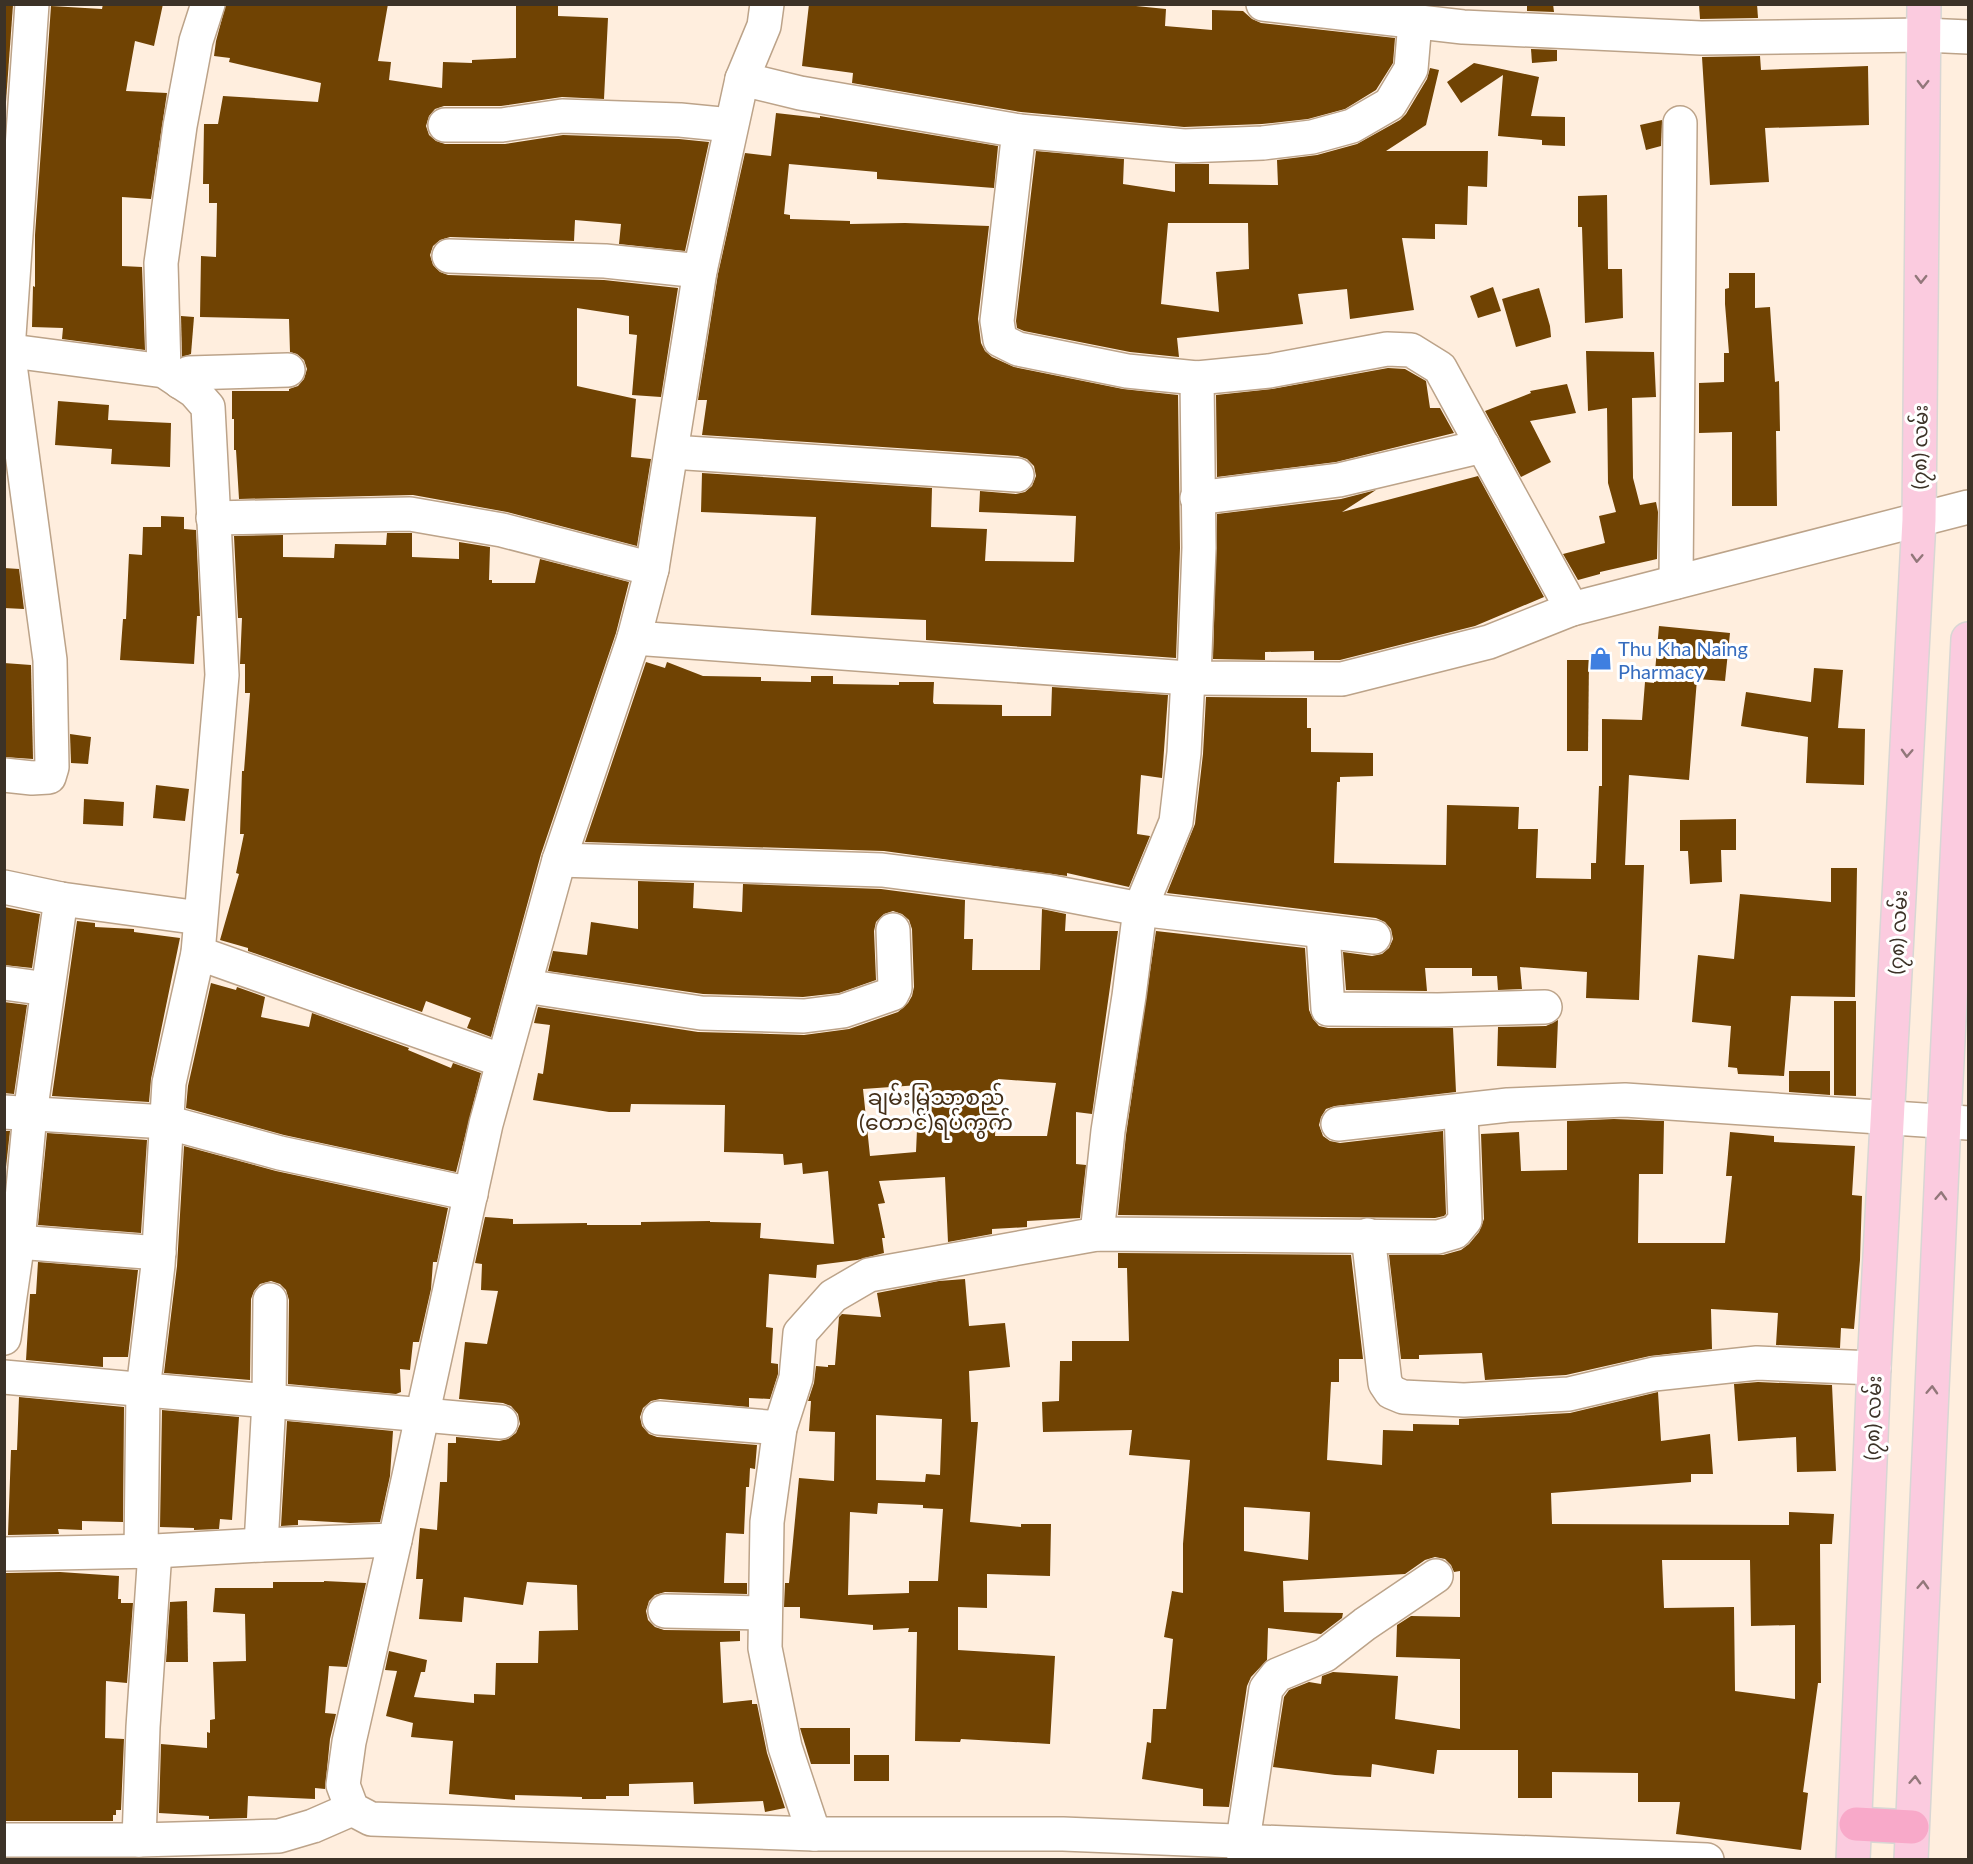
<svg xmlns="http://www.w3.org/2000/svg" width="1973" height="1864" font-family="Lato,'Noto Sans Myanmar',sans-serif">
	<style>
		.building { fill: #704303; fill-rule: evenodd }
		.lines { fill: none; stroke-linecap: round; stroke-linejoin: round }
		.minor-casing { stroke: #bca389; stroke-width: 36 }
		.major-casing { stroke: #d8d6d4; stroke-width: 36 }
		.highway-casing { stroke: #d8d6d4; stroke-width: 36 }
		.minor { stroke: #fff; stroke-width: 33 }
		.major { stroke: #fbcbdf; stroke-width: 33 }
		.highway { stroke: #f8a9c9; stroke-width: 33 }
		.oneway { stroke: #92777a }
		.labels { text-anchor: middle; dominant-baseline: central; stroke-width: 6; stroke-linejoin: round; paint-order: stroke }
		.street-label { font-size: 20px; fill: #3c3227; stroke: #fff }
		.shop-label { font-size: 20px; fill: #366cbe; stroke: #fff; text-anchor: start }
		.quarter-label { font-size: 22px; fill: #442f18; stroke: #fff }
	</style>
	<rect width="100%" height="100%" fill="#ffeede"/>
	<!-- building -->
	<g class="building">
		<path d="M103 4H163L154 46 135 41 126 91 167 93 151 199 122 197V266L142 267 145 350 62 339 63 328 32 327 33 286 35 287V235L51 6 102 9Z"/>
		<path d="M226 4H388L378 61 391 62 389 80 442 88 443 62 472 63V60L516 58V4H558V16L608 18 604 99 562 97 501 106H444L435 109 429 116 426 126 429 135 436 141 445 144H505L563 135 679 139 709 142 685 251 619 244 621 224 575 220 574 241 450 237 440 240 433 246 430 255 433 265 440 272 448 275 604 280 678 288 661 397 632 395 637 335 629 334V316L577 308V386L636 399 631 457 651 459 637 546 507 512 413 495 239 499 236 450H234V419H232V391H289V389L298 386 304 379 307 369 304 360 297 354 290 352 289 319 200 317 201 256 216 257 217 203H209V184H203L204 124H218L223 96 318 102 321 83 229 62 230 58 214 56 216 41Z"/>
		<path d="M809 4H1116L1166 9 1165 26 1212 30V10L1243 11 1252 19 1261 23 1395 38 1393 63 1376 90 1345 109 1308 119 1262 124 1184 127 1021 112 852 83 853 73 802 66Z"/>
		<path d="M1527 4H1553L1554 12 1527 11Z"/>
		<path d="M1699 4H1757L1758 18 1700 19Z"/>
		<path d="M4 5H13L4 129Z"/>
		<path d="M1531 49 1557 50V61L1532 63Z"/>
		<path d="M1760 56 1761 70 1868 66 1869 125 1765 128 1769 182 1710 185 1702 57Z"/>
		<path d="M1474 63 1539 77 1531 116 1565 117V146L1542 145V140L1498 136 1503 75 1461 103 1447 82Z"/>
		<path d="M1430 68 1439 70 1426 125 1386 151H1488L1487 187 1468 186 1467 225 1435 224V239L1402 238 1414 310 1350 319 1347 289 1298 294 1303 324 1177 338 1179 357 1130 352 1024 331 1017 328 1016 321 1036 151 1124 159 1123 184 1175 192V164H1209V184L1278 185 1277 160 1317 155 1357 144 1400 120 1406 114 1427 79ZM1168 223H1248L1249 269 1216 272 1219 312 1161 304Z"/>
		<path d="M776 113 820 118V116L998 146 994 188 877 179V172L789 164 784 214 790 215V219L850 221V224L905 223 989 226 978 319 981 343 985 351 992 357 1014 367 1123 389 1178 395 1180 548 1176 658 926 640V620L811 615 816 517 701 512 702 473 932 488 931 527 987 529 985 561 1074 562 1076 516 979 512 980 491 1016 494 1025 492 1032 486 1036 476 1034 466 1027 459 1018 456 702 435 707 400H698L718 274 745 153 771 156Z"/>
		<path d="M1662 120 1661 146 1646 150 1640 125Z"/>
		<path d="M1607 195 1608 269H1622L1623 318 1585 323 1582 227H1578V196Z"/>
		<path d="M1729 273H1755V308L1770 307 1775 382 1779 381 1780 431H1776L1777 506H1732V432L1699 433V383L1724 382V353H1729L1725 304V289L1729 288Z"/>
		<path d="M1493 287 1501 311 1478 318 1470 296Z"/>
		<path d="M1539 288 1550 326 1551 337 1516 347 1502 299Z"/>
		<path d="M181 316 194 317 191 354 182 357Z"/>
		<path d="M1586 351 1654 352 1656 397 1632 398 1633 478 1640 505 1656 502 1658 512 1657 559 1600 572V574L1578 580 1563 554 1605 543 1599 516 1616 512 1608 483 1607 408 1588 411Z"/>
		<path d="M1388 368 1405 369 1426 381 1430 408H1440L1454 433 1336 462 1217 477 1216 395 1272 389Z"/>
		<path d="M1567 384 1576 413 1530 421 1551 462 1521 477 1485 411 1531 393 1530 391Z"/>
		<path d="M58 401 109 405 108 420 171 423 170 467 111 464 112 449 55 445Z"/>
		<path d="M1478 476 1544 597 1475 626 1340 660H1314V651L1265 652V660L1213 659 1217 514 1341 499 1376 490 1342 512Z"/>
		<path d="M161 516 184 517V529L196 530 200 616H197L194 664 120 660 123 619H126L129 554 142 555 143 527H161Z"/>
		<path d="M387 533H412V557L459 559V542L490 547 489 580H492V583H535L540 559 629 582 616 633 541 854 491 1037 467 1028 471 1018 426 1001 422 1012 248 951V948L220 940 239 874 236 873 244 834H240L242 771H244L250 693H245V664H240L242 618H238L234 536 283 535V557L334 558 335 544 386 545Z"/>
		<path d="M4 568 19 569 24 609 4 608Z"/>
		<path d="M1659 626 1730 633 1725 681 1697 679 1689 780 1629 775 1625 865H1644L1639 1000 1586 998 1587 972 1520 967 1522 989 1498 990 1497 976H1472V968H1425L1427 991 1346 990 1343 952 1372 956 1382 954 1389 948 1393 939 1391 929 1385 922 1376 918 1167 893 1195 824 1203 754 1206 697 1307 698V728H1311V752L1373 753V776L1340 777V782H1337L1334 863 1446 865 1447 805 1519 807 1518 829H1538L1536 878 1591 879V863H1596L1599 786H1602V719L1642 720 1645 682 1654 683Z"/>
		<path d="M1567 660H1589L1588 751H1567Z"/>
		<path d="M646 662 665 668 667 662 703 676 761 677V681L811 682V676H833V684L899 685V682H934L933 702 934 704 1002 705V716H1051L1052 687 1168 695 1162 778 1141 775 1137 834 1150 836 1129 887 1067 873V876L884 851 585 842Z"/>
		<path d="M4 663 31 665 33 759 4 757Z"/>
		<path d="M1814 668 1843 670 1838 728 1865 729 1864 785 1806 783 1808 737 1741 726 1746 692 1811 702Z"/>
		<path d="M70 734 91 737 88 764 71 763Z"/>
		<path d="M156 785 189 789 185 821 153 818Z"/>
		<path d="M84 799 124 802 123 826 83 824Z"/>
		<path d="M1736 819V850H1721L1722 882 1690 884 1688 851H1680V820Z"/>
		<path d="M1831 868H1857L1855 997 1791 996 1784 1076 1738 1074 1737 1068 1728 1067 1731 1026 1692 1022 1698 955 1734 959 1740 894 1831 902Z"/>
		<path d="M638 881 694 883 693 908 742 912 743 884 881 889 965 900 964 939H973L972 970H1040L1042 909 1066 914 1065 931H1118L1092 1114 1076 1112V1164L1086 1165 1080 1218 1027 1221V1227L992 1229V1234L948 1242 945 1177 879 1181 885 1203 878 1204 885 1238H882L884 1253 857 1260 817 1265 816 1278 769 1274 766 1327 773 1328 771 1363 778 1364V1374L770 1399 749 1398V1407L660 1399 651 1401 643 1408 640 1417 642 1426 649 1434 657 1437 757 1445 755 1469 750 1468 749 1487H746L744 1534 726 1533 724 1583H747V1594L665 1592 655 1595 649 1601 646 1611 648 1620 655 1627 664 1630 740 1631V1641L720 1642 723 1703 752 1700V1704H757L767 1753 785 1808 765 1812 763 1801 694 1804 693 1782 629 1784V1796H606V1799H582V1797L515 1795V1800L449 1794 453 1741 411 1737 413 1723 386 1716 397 1671 385 1670 389 1651 427 1660 425 1672H421L414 1697 474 1703V1694L495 1695 496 1663H538L539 1631 578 1630 577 1585 527 1582 523 1605 464 1597 462 1622 419 1619 423 1579H416L420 1528 437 1530 440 1482H447L448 1443H456V1437L499 1441 508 1439 516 1433 520 1424 518 1414 511 1406 503 1403 459 1399 465 1342 487 1344 498 1291 481 1290 482 1264 475 1263 485 1217 513 1219V1224L587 1223V1225H641V1222L710 1221V1222L761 1223 760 1238 834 1244 828 1171 803 1174 802 1163 784 1165 783 1154 724 1152 725 1105 631 1104 630 1112H609L533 1100 538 1073 543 1074 550 1025 534 1023 538 1007 698 1032 804 1035 849 1029 898 1012 908 1003 912 996 914 987 912 929 909 920 902 914 893 911 884 914 876 922 874 931 876 980 839 993 803 997 703 994 548 971 553 951 587 955 591 922 638 929ZM998 1079 1056 1083 1047 1136H995ZM919 1085 916 1152 870 1156 863 1089Z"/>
		<path d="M4 907 40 914 32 968 4 965Z"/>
		<path d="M77 921 95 923V927L134 929V932L180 938 151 1079 149 1102 52 1096Z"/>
		<path d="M1156 931 1305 948 1309 1010 1313 1019 1319 1026 1328 1028H1453L1456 1092 1335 1106 1326 1109 1321 1117 1319 1125 1323 1136 1330 1141 1340 1143 1443 1131 1446 1214 1444 1216 1435 1218 1118 1215 1126 1135Z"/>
		<path d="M211 983 236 990 237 987 265 997 261 1017 309 1027 312 1013 409 1048 408 1050 451 1068 453 1063 481 1073 456 1172 284 1135 186 1108 188 1086Z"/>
		<path d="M1834 1001H1856V1096L1834 1095Z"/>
		<path d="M4 1002 27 1005 14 1094 4 1093Z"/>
		<path d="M1558 1020 1556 1068 1497 1066 1498 1027 1546 1026Z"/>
		<path d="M1789 1071H1830V1095L1789 1092Z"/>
		<path d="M1614 1119 1664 1121 1663 1174H1639L1638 1243H1725L1732 1176H1726L1730 1132 1774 1136V1142L1855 1146 1852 1195 1862 1196 1860 1260 1854 1329 1841 1328 1840 1348 1776 1345 1778 1313 1711 1309 1712 1349 1650 1356 1566 1375 1485 1380 1482 1353 1419 1355V1359H1401L1389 1255H1443L1461 1250 1469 1244 1479 1232 1484 1219 1481 1134 1519 1132 1521 1171 1567 1170V1121Z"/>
		<path d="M4 1131H10L4 1185Z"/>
		<path d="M47 1133 147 1140 141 1233 38 1225Z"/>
		<path d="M184 1146 276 1171 448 1208 437 1262H433L431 1289 419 1342H413L410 1370 400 1369 401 1392 396 1394 288 1384 289 1300 286 1290 280 1284 271 1281 260 1284 254 1291 251 1299 250 1380 164 1373 177 1266Z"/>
		<path d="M1118 1253 1351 1255 1363 1359H1339V1382H1331L1327 1460 1382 1465 1383 1430 1413 1431V1424L1459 1425V1419L1570 1413 1658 1392 1661 1441 1710 1434 1713 1474H1691V1482L1551 1493 1552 1524 1789 1525V1512L1834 1514 1832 1544H1820L1821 1683H1818L1803 1792 1808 1793 1801 1850 1676 1834 1680 1802H1638V1773L1552 1772V1798H1518V1750H1437L1434 1774 1372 1764 1371 1777 1335 1775 1273 1767 1284 1697 1289 1690 1309 1682 1321 1684 1322 1676 1333 1672 1398 1676 1395 1719 1460 1729V1659L1396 1657 1397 1625 1411 1616 1460 1617V1571L1454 1572 1451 1565 1445 1559 1435 1557 1425 1560 1405 1574 1283 1581 1284 1612 1343 1613 1342 1618 1321 1634 1268 1628 1267 1660 1251 1677 1247 1686 1229 1807 1203 1806V1789L1142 1779 1147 1742 1151 1743 1153 1709H1166L1173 1639 1164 1637 1172 1591 1183 1593V1544L1190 1460 1129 1455 1132 1430 1043 1432 1042 1402 1059 1401 1060 1361H1072V1341H1129L1127 1268H1118ZM1244 1507 1310 1512 1308 1560 1244 1551ZM1662 1560H1750L1751 1626 1795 1625V1699L1735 1691 1734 1607 1664 1608Z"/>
		<path d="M38 1262 138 1270 128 1357H103V1367L26 1360 30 1294H36Z"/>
		<path d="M965 1279 969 1326 1005 1323 1010 1367 969 1371 971 1422H978L970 1522 1021 1527V1524H1051L1050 1576 987 1574V1608L958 1607V1650L1055 1656 1050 1744 961 1739 960 1742 915 1741 917 1632H908L909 1628 873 1630V1625L800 1618V1607H784L785 1583H789L799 1478 834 1481 835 1432 809 1431 811 1401H808L814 1383 816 1366 828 1367V1365H835L839 1317 842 1314 881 1317 877 1293 939 1281ZM876 1415 942 1419 940 1475 926 1474 925 1482 876 1480ZM878 1503 923 1505V1508L943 1509 938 1581H909V1593L848 1595 850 1512 877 1514Z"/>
		<path d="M1758 1382 1832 1385 1836 1471 1797 1472 1796 1437 1738 1441 1734 1384Z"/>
		<path d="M19 1397 124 1407 123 1522 82 1521V1530L58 1529 59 1534 8 1535 11 1450H17Z"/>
		<path d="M162 1410 239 1417 232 1520 220 1519 219 1529 194 1530V1528L160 1527Z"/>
		<path d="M287 1421 393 1431 390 1476 380 1522 350 1523 298 1520V1525L281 1526Z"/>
		<path d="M60 1572 119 1576 118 1599H121V1603H133L127 1683 106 1681 105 1738 124 1739 121 1810H116V1815H113V1821H4V1587L6 1573Z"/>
		<path d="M324 1581 366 1583 347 1667 329 1666 325 1713 336 1714 330 1739 325 1789 315 1788V1799L248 1796 247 1818 209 1819V1816L159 1813 161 1744 207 1748V1732L210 1733V1720L215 1719 213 1662 246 1661 245 1614 213 1612 215 1588H273V1582H324Z"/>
		<path d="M187 1601 188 1662H166L170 1602Z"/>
		<path d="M800 1728H850V1764H811Z"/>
		<rect x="854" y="1755" width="35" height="26"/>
	</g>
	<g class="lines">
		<defs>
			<g id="minor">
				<path d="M767 4 764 26 742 79 700 271 652 569 634 638 559 860 486 1124 395 1540 349 1742 343 1785 352 1809 371 1819 814 1834H1063L1707 1860"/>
				<path d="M1263 4 1463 27 1701 38 1924 35 1968 37"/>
				<path d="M742 79 800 93 1019 131 997 321 1000 340 1018 349 1127 371 1197 378 1269 371 1387 349 1411 350 1440 368 1572 609"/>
				<path d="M445 125H502L562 116 680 120 731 125"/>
				<path d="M1019 131 1184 146 1263 143 1312 137 1352 126 1390 104 1411 69 1415 22"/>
				<path d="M449 256 605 261 700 271"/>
				<path d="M4 350 164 371 194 391 208 407 222 675 198 953 169 1083 158 1265 143 1390 141 1552"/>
				<path d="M164 371 161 263 180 126 196 41 208 4"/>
				<path d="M180 382 189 373 288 370"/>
				<path d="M672 452 1017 475"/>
				<path d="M1197 498 1339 480 1483 446"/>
				<path d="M213 518 410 514 502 530 652 569"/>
				<path d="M1676 582 1680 123"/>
				<path d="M634 638 1188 678 1342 679 1489 642 1572 609 1968 507"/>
				<path d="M1194 678 1199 548 1197 378"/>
				<path d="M4 775 32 778 49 777 52 767 50 660 8 350 32 4"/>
				<path d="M559 860 882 870 1046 891 1140 909 1374 937"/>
				<path d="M4 887 61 899 200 918"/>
				<path d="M1323 932 1328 1009 1438 1010 1545 1007"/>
				<path d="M198 953 503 1061"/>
				<path d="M4 983 47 989"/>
				<path d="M525 986 701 1013 804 1016 843 1011 892 994 895 988 893 930"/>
				<path d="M4 1112 166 1122 280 1153 471 1194"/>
				<path d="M1338 1124 1508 1105 1625 1100 1968 1123"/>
				<path d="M1097 1234 1108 1131 1129 996 1140 909 1176 822 1184 753 1188 678"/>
				<path d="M1368 1235 1385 1383 1391 1392 1403 1397 1464 1400 1569 1394 1654 1374 1757 1363 1874 1368"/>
				<path d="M4 1241 159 1253"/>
				<path d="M4 1338 18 1241 30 1114 61 899"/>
				<path d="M4 1377 501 1422"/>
				<path d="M659 1418 780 1428"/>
				<path d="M261 1545 269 1401 270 1300"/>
				<path d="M4 1554 155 1551 261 1545 395 1540"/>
				<path d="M665 1611 765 1613"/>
				<path d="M814 1834 785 1747 765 1648 767 1522 780 1428 796 1378 800 1333 833 1296 869 1275 1097 1234 1438 1237 1455 1232 1465 1220 1461 1111"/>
				<path d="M4 1840H139L279 1836 313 1826 352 1809"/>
				<path d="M139 1840 143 1727 155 1551"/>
				<path d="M1244 1860 1243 1840 1266 1689 1277 1675 1325 1655 1365 1624 1436 1576"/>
			</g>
			<g id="major">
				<path d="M1853 1860 1874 1368 1919 520 1924 4"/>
				<path d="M1911 1860 1944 1121 1968 639"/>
			</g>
			<path id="highway" d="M1856 1824 1912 1827"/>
		</defs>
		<!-- minor casing -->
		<use href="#minor" class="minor-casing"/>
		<!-- major casing -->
		<use href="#major" class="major-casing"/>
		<!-- highway casing -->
		<use href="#highway" class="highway-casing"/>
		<!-- minor -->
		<use href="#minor" class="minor"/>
		<!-- major -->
		<use href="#major" class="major"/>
		<!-- highway -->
		<use href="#highway" class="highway"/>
	</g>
	<!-- one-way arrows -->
	<defs><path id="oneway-chevron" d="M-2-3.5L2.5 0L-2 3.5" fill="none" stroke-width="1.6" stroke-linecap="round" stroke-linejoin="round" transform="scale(1.5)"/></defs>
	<g class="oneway">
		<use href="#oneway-chevron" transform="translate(1923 84) rotate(91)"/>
		<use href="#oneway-chevron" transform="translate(1921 279) rotate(91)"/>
		<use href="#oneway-chevron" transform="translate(1917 558) rotate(93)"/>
		<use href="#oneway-chevron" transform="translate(1907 753) rotate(93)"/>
		<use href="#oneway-chevron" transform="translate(1941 1196) rotate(-87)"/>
		<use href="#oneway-chevron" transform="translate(1932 1390) rotate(-87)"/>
		<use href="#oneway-chevron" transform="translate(1923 1585) rotate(-87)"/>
		<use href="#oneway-chevron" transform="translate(1915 1780) rotate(-87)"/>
	</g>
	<!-- icons -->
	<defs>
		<symbol id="shop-bare" viewBox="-9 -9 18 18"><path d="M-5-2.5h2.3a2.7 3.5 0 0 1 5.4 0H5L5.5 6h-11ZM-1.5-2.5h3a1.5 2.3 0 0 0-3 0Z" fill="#3f7fe0" stroke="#fff" stroke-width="2.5" paint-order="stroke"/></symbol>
	</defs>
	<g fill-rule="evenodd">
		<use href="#shop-bare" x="1584" y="642" width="33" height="33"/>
	</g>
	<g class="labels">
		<!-- street labels -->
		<g class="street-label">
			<text transform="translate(1919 447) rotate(-89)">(၇၈) လမ်း</text>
			<text transform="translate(1897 932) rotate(-87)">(၇၈) လမ်း</text>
			<text transform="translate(1872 1418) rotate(-88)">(၇၈) လမ်း</text>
		</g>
		<!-- shop labels -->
		<g class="shop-label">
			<text x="1618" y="648">Thu Kha Naing<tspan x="1618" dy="23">Pharmacy</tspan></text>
		</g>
		<!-- quarter labels -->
		<g class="quarter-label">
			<text x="936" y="1096">ချမ်းမြသာစည်<tspan x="936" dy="25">(တောင်)ရပ်ကွက်</tspan></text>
		</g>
	</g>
	<!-- border -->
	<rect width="1973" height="1864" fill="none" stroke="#3c3227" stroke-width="12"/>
</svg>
